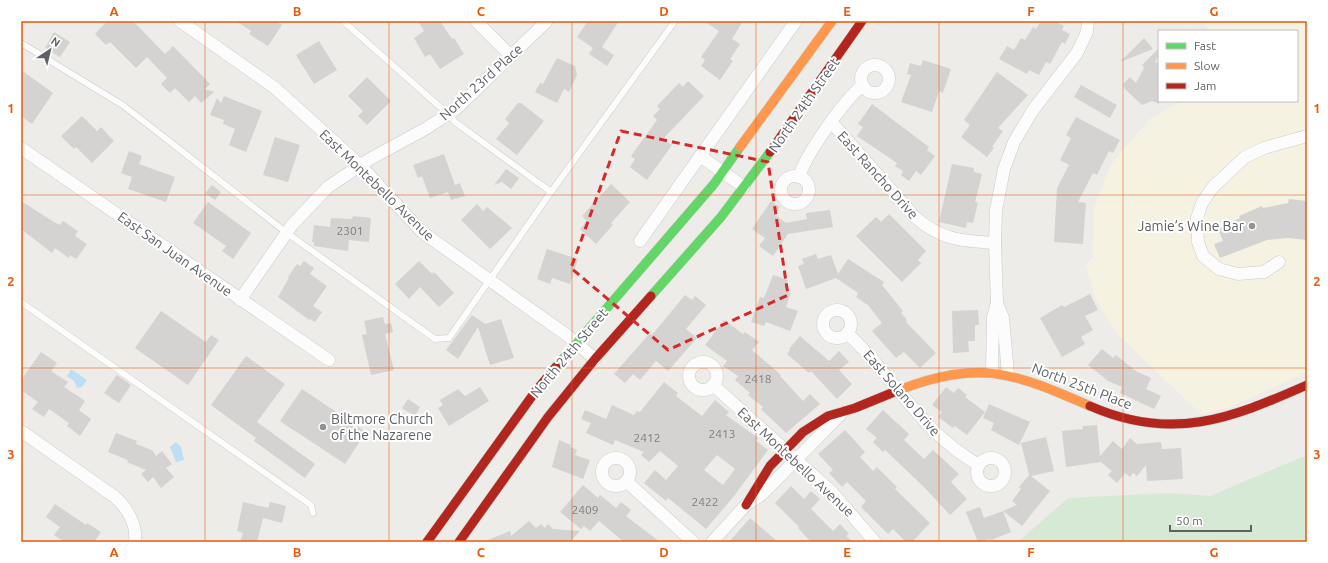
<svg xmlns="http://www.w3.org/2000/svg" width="1328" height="563" font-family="Ubuntu,sans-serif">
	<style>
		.commercial { fill: #f6f2e2 }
		.green { fill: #d6e9d4 }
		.water { fill: #bedef6 }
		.building { fill: #d4d3d1; fill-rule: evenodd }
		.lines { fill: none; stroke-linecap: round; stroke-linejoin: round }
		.lane-casing { stroke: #cacaca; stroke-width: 7 }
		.street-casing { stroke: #cacaca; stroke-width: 13 }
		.fast-casing { stroke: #c9c9c9; stroke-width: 10 }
		.slow-casing { stroke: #c9c9c9; stroke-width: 10 }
		.jam-casing { stroke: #c9c9c9; stroke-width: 10 }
		.lane { stroke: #fcfcfc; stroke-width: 6 }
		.street { stroke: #fcfcfc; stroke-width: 12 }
		.fast { stroke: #63d668; stroke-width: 9 }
		.slow { stroke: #ff974d; stroke-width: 9 }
		.jam { stroke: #b3261e; stroke-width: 9 }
		.marked { fill: none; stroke: #d62828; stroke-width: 3; stroke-dasharray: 8 5; stroke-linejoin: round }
		.grid { fill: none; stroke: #e8590c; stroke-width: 1; stroke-opacity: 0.55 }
		.poi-dot { fill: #909294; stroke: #fff; stroke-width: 1.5 }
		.labels { text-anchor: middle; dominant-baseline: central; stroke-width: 4; stroke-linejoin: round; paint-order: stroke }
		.number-label { font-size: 12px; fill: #7d7f82 }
		.street-label { font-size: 14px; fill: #5e6166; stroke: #fff }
		.poi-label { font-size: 14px; fill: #5e6166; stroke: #fff; text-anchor: end }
		.neatline { fill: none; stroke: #e8590c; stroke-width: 1.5 }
		.grid-label { font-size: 13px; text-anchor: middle; font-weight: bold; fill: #e8590c }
	</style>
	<rect width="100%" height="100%" fill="#edece8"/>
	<!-- commercial -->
	<path class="commercial" d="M1205 21H1307V372L1228 408 1201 414 1116 333 1095 298 1086 265 1093 257 1094 207 1112 163 1150 119 1182 101H1297V31H1209Z"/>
	<!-- green -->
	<path class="green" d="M1307 455V542H1018L1068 498 1168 493 1210 496Z"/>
	<!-- water -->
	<g class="water">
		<path d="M71 369 87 380 82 387 77 388 74 381 67 376Z"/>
		<path d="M176 442 181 447 184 460 176 462 170 447Z"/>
	</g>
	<!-- building -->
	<g class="building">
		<path d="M107 21H133L165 54 173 46 210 84 205 89 214 92 201 103 195 96 189 102 175 88 170 93 161 84 167 78 147 57 136 68 110 42 106 45 95 34Z"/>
		<path d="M236 21H275L282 25 268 46 249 34 251 31Z"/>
		<path d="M418 21H440L452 39 454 38 464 54 440 69 430 54 425 57 414 38 424 31Z"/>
		<path d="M588 21H619L602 47 614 55 607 66 589 54 593 48 577 37Z"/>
		<path d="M704 21H743L732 39 740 44 730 59 733 61 720 80 701 66 705 60 701 57 719 31Z"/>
		<path d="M1041 21H1054L1064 26 1062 30 1070 34 1065 44 1062 42 1050 64 1046 62 1039 75 1029 70 1027 74 999 59 1007 46 1014 50 1021 38 1025 40 1033 27 1036 29Z"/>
		<path d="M54 32 70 42 60 57 45 48Z"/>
		<path d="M1144 38 1153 49 1120 62Z"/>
		<path d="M319 41 337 70 314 84 296 55Z"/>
		<path d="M1159 48V55L1155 62 1159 64V104L1152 101 1142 105 1125 89 1123 84 1130 77 1136 83 1144 68 1142 65Z"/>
		<path d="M557 58 575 66 577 75 569 92 564 89 557 103 535 92 540 83 543 84Z"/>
		<path d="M923 60 951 69 943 93 939 91 932 112 901 102 911 75 907 74 910 63 921 66Z"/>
		<path d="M21 70 53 93 32 124 21 116Z"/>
		<path d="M997 72 1028 95 998 128 1003 131 992 147 994 148 987 157 961 137 970 125 964 120Z"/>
		<path d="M367 77 391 101 367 125 358 116 363 111 348 96Z"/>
		<path d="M688 81 704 96 663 139 672 145 647 180 630 167 635 159 631 156 657 120 653 116 660 109 657 106 679 83 683 87Z"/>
		<path d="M1081 85 1117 105 1110 118 1074 97Z"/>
		<path d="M224 96 262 111 246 152 229 145 235 129 223 124 224 120 210 115 217 98 221 103Z"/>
		<path d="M518 103H521L544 121 517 155 496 139 509 123 505 119Z"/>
		<path d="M872 104 929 147 927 150 935 156 921 175 916 171 909 181 901 175 903 171 895 166 897 163 857 136 863 127 858 124Z"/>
		<path d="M82 116 97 131 101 127 114 141 92 163 76 147 74 149 61 136Z"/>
		<path d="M1076 117 1120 140 1113 153 1109 151 1097 175 1093 173 1078 202 1086 203 1083 244 1054 242 1057 188 1069 165 1060 160 1071 138 1066 135Z"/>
		<path d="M275 137 300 145 288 182 263 175Z"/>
		<path d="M129 151 142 156 139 164 175 177 166 202 128 189 132 177 121 173Z"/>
		<path d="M444 154 455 185 460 183 465 196 451 200 448 192 430 198 422 176 418 178 413 165Z"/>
		<path d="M952 164 974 168V172L982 174 975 202 978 203 973 223 967 222 966 228 939 222Z"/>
		<path d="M506 169 519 178 511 189 502 182 494 185Z"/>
		<path d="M611 184 630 202 611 223 613 225 596 244 580 229 587 221 582 216Z"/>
		<path d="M212 185 221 192 215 200 205 193Z"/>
		<path d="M1289 199 1307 201V240L1288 238 1267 240 1220 258 1214 244 1223 241 1218 229 1240 218 1239 216 1262 206 1263 208 1288 203Z"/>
		<path d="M21 201 54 222 60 225 63 221 78 231 75 236 87 244 76 259 70 255 69 258 55 248 52 253 21 229Z"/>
		<path d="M771 201 780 207 775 215 786 223 807 219 806 213 830 210 833 227 788 234 773 256 759 246 765 238 752 229Z"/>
		<path d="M208 202 251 233 233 259 222 251 226 246 193 223Z"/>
		<path d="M477 204 483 211 487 207 512 228 490 249 461 220Z"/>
		<path d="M889 214 926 251 918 260 921 263 902 282 856 236 876 217 881 222Z"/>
		<path d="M353 216 371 218 369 242 349 240 348 251 314 246V242H312L314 225 330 227 331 218 352 219Z"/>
		<path d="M547 249 578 259 570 284 552 278 550 284 537 279Z"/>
		<path d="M816 254 818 259 831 255 838 274 848 259 884 282 882 285 903 311 901 313 907 320 906 322 936 353 920 368 904 352 896 358 872 331 882 323 868 305 856 297 858 293 836 278 806 289 798 266 804 264 802 259Z"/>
		<path d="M304 261 314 268 310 274 327 286 313 306 322 312 315 322 310 319 309 320 278 297 289 278 288 277 297 264 300 266Z"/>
		<path d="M419 261 432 274 434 272 454 293 439 307 420 287 409 299 395 284Z"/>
		<path d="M773 275 788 280 785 291 791 293 786 307 798 311 790 331 766 322 764 326 751 322 760 297 764 298Z"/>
		<path d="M1090 294 1098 310 1085 316 1093 330 1081 337 1085 344 1062 357 1040 318 1062 305 1064 307Z"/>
		<path d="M685 295 692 300 695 296 706 305 686 329 697 338 668 371 656 361 640 380 633 374 625 383 614 374 650 333 652 335Z"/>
		<path d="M978 310 979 325H975V341H968L969 352 953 353 952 311Z"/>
		<path d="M161 311 206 342 211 335 219 340 188 385 135 348Z"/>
		<path d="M472 315 485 324 501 319 514 358 490 365 478 327 458 359 446 350Z"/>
		<path d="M383 317 385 324 391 323 393 332 385 334 394 370 371 375 362 335 367 334 364 321Z"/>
		<path d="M724 320 743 334 745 332 759 342 752 350 781 375 780 376 803 401 810 394 820 404 786 433 761 409 763 407 748 395 750 393 735 380 738 376 723 366 727 361 705 345Z"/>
		<path d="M800 336 829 361 839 351 849 362 839 370 852 384 837 399 811 371 809 373 787 354 790 350 789 349Z"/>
		<path d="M1102 349 1113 358 1116 355 1136 371 1151 378 1146 389 1161 396 1154 409 1120 393 1122 387 1108 381 1088 365Z"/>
		<path d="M41 352 57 363 51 371 68 382 64 387 85 401 79 410 91 419 80 436 67 426 69 423 49 409 44 417 32 409 38 402 21 390V380Z"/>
		<path d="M246 356 285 384 257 422 315 464 305 478 254 441 256 438 211 405Z"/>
		<path d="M117 375 131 385 119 403 104 393Z"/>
		<path d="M664 382 678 393 676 396 702 416 715 400 729 412 726 415 758 438 756 441 768 450 734 496 706 529 668 498 666 501 644 483 655 470 666 480 678 466 660 451 649 462 641 455 644 452 615 440 613 445 586 433 591 423 581 419 585 410 606 419 612 405 634 415 637 411 640 412ZM717 455 735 469 723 485 704 470Z"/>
		<path d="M480 387 489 401 449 426 438 408 443 405 440 400 458 389 465 396Z"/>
		<path d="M946 387 954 393 958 388 967 395 965 397 985 412 967 435 955 426 953 428 938 417 942 412 932 405Z"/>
		<path d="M302 389 366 432 345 464 280 421Z"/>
		<path d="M408 399 420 407 415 416 402 408Z"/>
		<path d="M989 404 1030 422 1019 445 991 430 994 423 983 418Z"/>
		<path d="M883 410 909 434 904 440 924 459 933 450 959 474 951 482 967 499 950 515 924 487 885 450 883 452 873 442 877 438 866 429Z"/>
		<path d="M1097 425 1100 456 1113 441 1122 449 1130 438 1137 444 1161 442 1162 449 1181 448 1183 479 1147 481 1146 465 1137 476 1133 473 1130 477 1125 473 1117 483 1108 475 1112 471 1101 462 1066 467 1062 431 1083 429V426Z"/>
		<path d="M845 430 865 452 860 457 873 471 877 467 897 487 895 489 930 523 912 542H906L893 529 888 534 861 507 866 501 847 482 842 487 829 473 833 470 818 454Z"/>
		<path d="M116 433 137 441 136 444 152 450 156 456 162 451 172 464 166 468 174 477 161 488 153 477 148 482 141 474 146 470 127 462 128 460 108 452Z"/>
		<path d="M1046 437 1054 471 1031 476 1050 491 1022 526 1003 511 1017 505 1012 501 1021 489 1019 487 1029 475 1021 443Z"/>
		<path d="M559 440 571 445 570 447 577 450 575 455 590 460 583 479 552 467Z"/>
		<path d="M583 485 598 498 600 495 616 508 621 502 631 510 626 516 660 542H624L599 521 590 531 584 526 581 529 560 512Z"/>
		<path d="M791 486 804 499 811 491 820 499 811 509 833 531 840 524 849 534 846 536 853 542H811L798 528 799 527 775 503Z"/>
		<path d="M243 502 268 508 270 502 286 506 282 523 263 518 257 542H240L243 533 237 531Z"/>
		<path d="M55 504 86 525 87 523 101 532 94 542H64L54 535 60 527 46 517Z"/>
		<path d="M980 507 984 518 1003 511 1011 532 991 540 990 539 978 542 966 512Z"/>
		<path d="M750 518 778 542H729Z"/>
		<path d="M529 521 536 528 541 524 545 528 548 524 553 529 580 531 570 542H483L510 531 511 536Z"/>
	</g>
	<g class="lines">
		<defs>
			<g id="lane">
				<path d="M343 21 448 114 455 122 551 192"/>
				<path d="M21 43 124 106 287 233 435 339 449 338 551 192 675 21"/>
				<path d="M21 302 311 505 313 513"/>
			</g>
			<g id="street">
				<path d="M180 21 275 88 360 165 422 232 568 336 595 359"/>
				<path d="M476 21 511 56"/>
				<circle cx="875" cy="79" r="14"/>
				<path d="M832 123 915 217C941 240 961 241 995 243"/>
				<path d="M21 148 329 360"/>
				<path d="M700 156 744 187"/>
				<circle cx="795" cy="190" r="14"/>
				<path d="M799 177C806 154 844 100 863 85"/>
				<path d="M640 241 796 21"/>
				<path d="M1279 262 1264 272 1238 274 1219 269 1203 256 1198 242 1197 218 1202 203 1213 187 1245 157 1264 148 1307 136"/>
				<path d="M240 300 292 225 328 187 370 159 425 129 456 109 547 21"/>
				<path d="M997 303 1003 318 1008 374"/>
				<circle cx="837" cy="324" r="14"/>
				<path d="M847 333C895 377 920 432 979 465"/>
				<circle cx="703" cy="376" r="14"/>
				<path d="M992 373 993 317 997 303 995 243 996 210 1004 169 1014 142 1033 110 1077 53 1087 32 1088 21"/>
				<path d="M713 385 831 491 875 542"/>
				<path d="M21 431 115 497C127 508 137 524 135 542"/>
				<circle cx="991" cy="472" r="14"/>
				<circle cx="616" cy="472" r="14"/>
				<path d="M626 481 693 542"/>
				<path d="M712 542 746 505 761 495 777 479 842 413"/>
			</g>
			<g id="fast">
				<path d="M651 296 721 217 770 152"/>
				<path d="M556 367 714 184 740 147"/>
			</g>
			<g id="slow">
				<path d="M740 147 832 21"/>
				<path d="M899 390C981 359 1014 373 1090 406"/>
			</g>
			<g id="jam">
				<path d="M770 152 862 21"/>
				<path d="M1090 406C1172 442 1230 419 1307 385"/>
				<path d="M746 505 770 466 803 432 828 416 855 408 899 390"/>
				<path d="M427 542 535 392 556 367"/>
				<path d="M459 542 548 417 595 359 651 296"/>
			</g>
		</defs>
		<!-- lane casing -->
		<use href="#lane" class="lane-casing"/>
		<!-- street casing -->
		<use href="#street" class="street-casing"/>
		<!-- fast casing -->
		<use href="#fast" class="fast-casing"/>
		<!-- slow casing -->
		<use href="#slow" class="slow-casing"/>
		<!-- jam casing -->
		<use href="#jam" class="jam-casing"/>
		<!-- lane -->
		<use href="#lane" class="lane"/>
		<!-- street -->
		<use href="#street" class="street"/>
		<!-- fast -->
		<use href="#fast" class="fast"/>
		<!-- slow -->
		<use href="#slow" class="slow"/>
		<!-- jam -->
		<use href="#jam" class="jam"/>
	</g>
	<!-- marked area -->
	<path class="marked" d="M621 131 768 162 788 295 668 350 571 268Z"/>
	<!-- grid -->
	<path class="grid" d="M205 21V542M389 21V542M572 21V542M756 21V542M939 21V542M1123 21V542M21 195H1307M21 368H1307"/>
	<!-- markers -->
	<g class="poi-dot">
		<circle cx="1252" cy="226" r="4"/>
		<circle cx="323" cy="427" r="4"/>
	</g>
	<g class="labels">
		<!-- number labels -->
		<g class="number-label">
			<text x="350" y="230">2301</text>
			<text x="758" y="378">2418</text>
			<text x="722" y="433">2413</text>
			<text x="647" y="437">2412</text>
			<text x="705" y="501">2422</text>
			<text x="585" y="509">2409</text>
		</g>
		<!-- street labels -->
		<g class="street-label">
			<text transform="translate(481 82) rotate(-42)">North 23rd Place</text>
			<text transform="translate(804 105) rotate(-55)">North 24th Street</text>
			<text transform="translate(878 175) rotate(48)">East Rancho Drive</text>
			<text transform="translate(377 185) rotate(44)">East Montebello Avenue</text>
			<text transform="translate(175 254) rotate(35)">East San Juan Avenue</text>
			<text transform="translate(569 353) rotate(-50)">North 24th Street</text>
			<text transform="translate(1082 386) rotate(21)">North 25th Place</text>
			<text transform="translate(902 393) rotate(49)">East Solano Drive</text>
			<text transform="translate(796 462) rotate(43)">East Montebello Avenue</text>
		</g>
		<!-- poi labels -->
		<g class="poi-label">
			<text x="1244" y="226">Jamie’s Wine Bar</text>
			<text x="331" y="419" text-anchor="start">Biltmore Church<tspan x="331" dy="16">of the Nazarene</tspan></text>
		</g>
	</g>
	<!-- border -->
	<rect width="1328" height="563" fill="none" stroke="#ffffff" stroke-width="44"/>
	<!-- legend -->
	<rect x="1158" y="30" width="140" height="72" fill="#ffffff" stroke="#bfc0c2"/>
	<rect x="1166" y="43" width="20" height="6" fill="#63d668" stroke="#bfc0c2"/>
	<text x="1194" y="50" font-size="12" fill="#5e6166">Fast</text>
	<rect x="1166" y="63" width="20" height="6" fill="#ff974d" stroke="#bfc0c2"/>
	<text x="1194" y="70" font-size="12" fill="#5e6166">Slow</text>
	<rect x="1166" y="83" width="20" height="6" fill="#b3261e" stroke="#bfc0c2"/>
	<text x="1194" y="90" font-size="12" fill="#5e6166">Jam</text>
	<!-- north arrow -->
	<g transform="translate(50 50) rotate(35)" stroke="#ffffff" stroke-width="3" paint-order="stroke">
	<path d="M0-3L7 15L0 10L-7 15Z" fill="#5e6166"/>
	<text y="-6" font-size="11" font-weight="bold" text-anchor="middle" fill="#5e6166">N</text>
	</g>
	<!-- scale -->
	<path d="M1170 525v6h81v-6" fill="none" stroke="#5e6166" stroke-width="2"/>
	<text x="1176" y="525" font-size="12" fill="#5e6166" stroke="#ffffff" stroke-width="3" paint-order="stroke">50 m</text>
	<rect x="22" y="22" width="1284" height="519" class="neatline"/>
	<g class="grid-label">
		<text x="114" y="16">A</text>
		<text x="297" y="16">B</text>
		<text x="481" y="16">C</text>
		<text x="664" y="16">D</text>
		<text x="847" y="16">E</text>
		<text x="1031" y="16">F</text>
		<text x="1214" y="16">G</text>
		<text x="11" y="113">1</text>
		<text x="1317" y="113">1</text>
		<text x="11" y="286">2</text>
		<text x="1317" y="286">2</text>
		<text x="11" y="459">3</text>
		<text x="1317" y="459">3</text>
		<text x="114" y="557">A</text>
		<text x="297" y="557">B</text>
		<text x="481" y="557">C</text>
		<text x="664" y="557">D</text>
		<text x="847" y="557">E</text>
		<text x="1031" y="557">F</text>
		<text x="1214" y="557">G</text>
	</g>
</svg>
